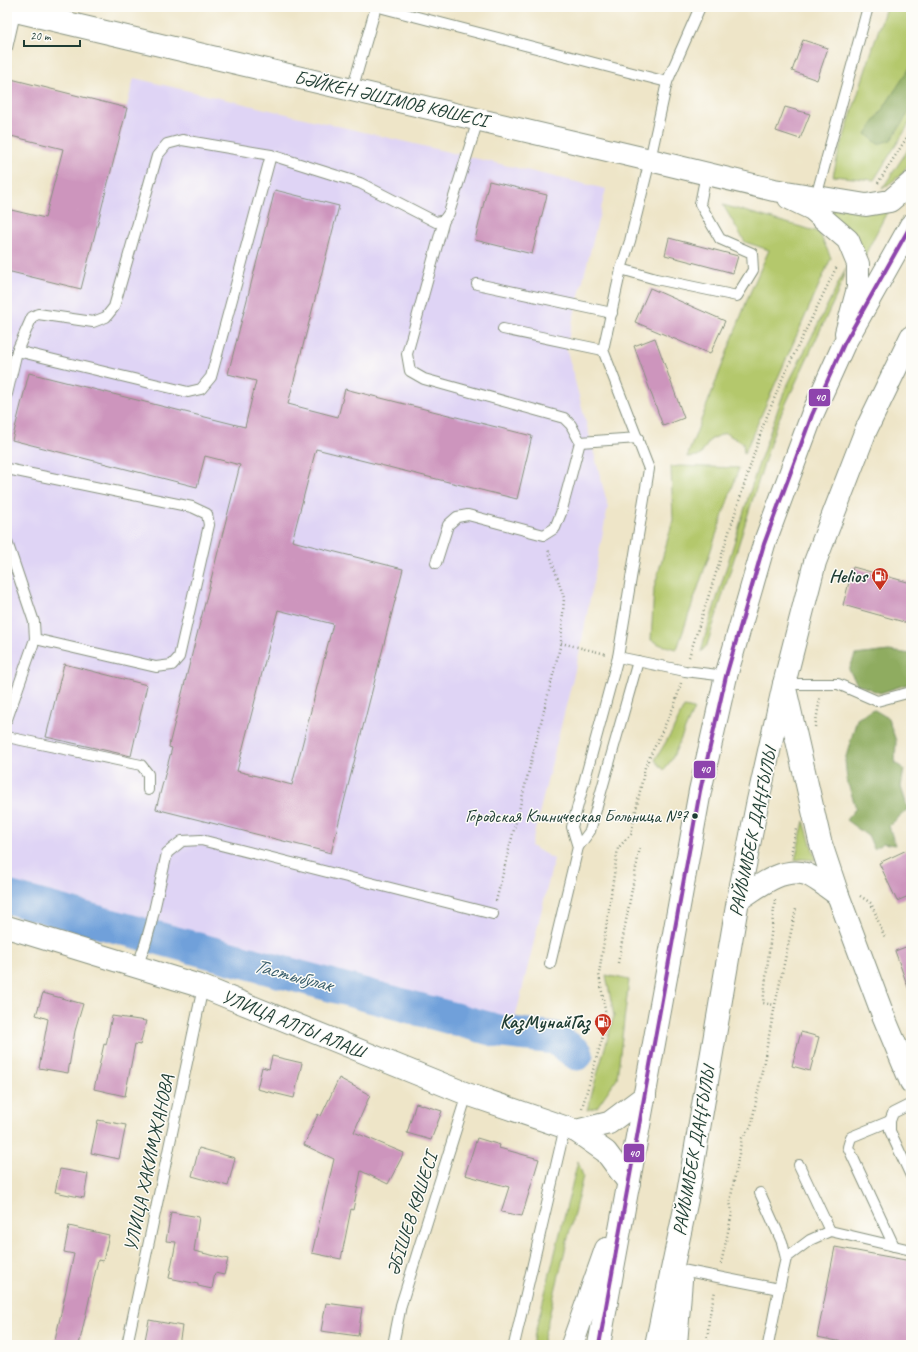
<svg xmlns="http://www.w3.org/2000/svg" width="918" height="1352" font-family="Caveat,sans-serif">
	<style>
		.built { fill: #dfd4f5 }
		.green { fill: #b4c86c; stroke: #6a8250 }
		.forest { fill: #8fac60; stroke: #57744a }
		.lines { fill: none; stroke-linecap: round; stroke-linejoin: round }
		.river { stroke: #6fa0da; stroke-width: 33 }
		.building { fill: #cd95bd; fill-rule: evenodd }
		.service-casing { stroke: #86917e; stroke-width: 12 }
		.tertiary-casing { stroke: #86917e; stroke-width: 24 }
		.secondary-casing { stroke: #86917e; stroke-width: 24 }
		.trunk-casing { stroke: #86917e; stroke-width: 24 }
		.path { stroke: #86917e; stroke-width: 2.5; stroke-dasharray: 1 3; stroke-linecap: butt }
		.service { stroke: #fff; stroke-width: 10 }
		.tertiary { stroke: #fff; stroke-width: 22 }
		.secondary { stroke: #fff; stroke-width: 22 }
		.trunk { stroke: #fff; stroke-width: 22 }
		.bus-1-casing { stroke: #fdfcf7; stroke-width: 7 }
		.bus-1 { stroke: #8e44ad; stroke-width: 4 }
		.bus-dot { fill: #1f3d34; stroke: #fdfcf7; stroke-width: 1.5 }
		.labels { text-anchor: middle; dominant-baseline: central; stroke-width: 3; stroke-linejoin: round; paint-order: stroke }
		.bus-label { font-size: 18px; fill: #1f3d34; stroke: #fdfcf7; text-anchor: end }
		.street-label { font-size: 19px; fill: #1f3d34; stroke: #fdfcf7 }
		.poi-label { font-size: 19px; font-weight: bold; fill: #1f3d34; stroke: #fdfcf7; text-anchor: end }
		.water-label { font-size: 20px; font-style: italic; fill: #3b606e; stroke: #fdfcf7 }
		.line-badge { stroke: #fdfcf7; stroke-width: 1.5 }
		.badge-label { font-size: 11px; text-anchor: middle; font-weight: bold; fill: #fff }
	</style>
	<rect width="100%" height="100%" fill="#fdfcf7"/>
	<filter id="ink" filterUnits="userSpaceOnUse"><feTurbulence type="fractalNoise" baseFrequency=".025" numOctaves="2"/><feDisplacementMap in="SourceGraphic" scale="8" xChannelSelector="R" yChannelSelector="G"/><feConvolveMatrix kernelMatrix="1 2 1 2 8 2 1 2 1" color-interpolation-filters="sRGB"/></filter>
	<filter id="wash" filterUnits="userSpaceOnUse"><feTurbulence type="fractalNoise" baseFrequency=".012" numOctaves="4" result="noise"/><feDisplacementMap in="SourceGraphic" scale="16" xChannelSelector="R" yChannelSelector="G"/><feGaussianBlur stdDeviation="0.9" result="paint"/><feColorMatrix in="noise" values="0 0 0 0 0 0 0 0 0 0 0 0 0 0 0 0 0 1.4 0 .05"/><feComposite in="paint" operator="in"/></filter>
	<g filter="url(#wash)">
		<rect width="100%" height="100%" fill="#eee5c8"/>
		<!-- built -->
		<path class="built" d="M134 78 606 189 566 347 608 506 580 650 531 846 554 859 515 1019 7 880V271L81 289Z"/>
		<!-- green -->
		<g class="green">
			<path d="M886 7H911V121L874 180 833 176 838 155Z"/>
			<path d="M911 145V160L901 175 882 189Z"/>
			<path d="M723 205 819 232 831 258 744 454 743 443 725 433 710 440 700 456 687 457 749 295 769 250 745 242Z"/>
			<path d="M834 207 888 210 864 257 826 213Z"/>
			<path d="M846 268 838 292 776 425 707 645 701 652 704 640 757 469 784 392Z"/>
			<path d="M680 466 739 468 677 649 661 645 651 640 654 588 673 520 671 467Z"/>
			<path d="M684 707 694 709 672 759 664 770 655 760 672 732Z"/>
			<path d="M804 821 816 860 802 859 795 860Z"/>
			<path d="M606 975 629 980 617 1078 597 1107 587 1110 614 1016Z"/>
			<path d="M578 1161 583 1176 542 1345H532Z"/>
		</g>
		<!-- forest -->
		<g class="forest">
			<path d="M911 66V109L891 140 878 144 866 134Z"/>
			<path d="M889 651 911 654V683L880 693 857 684 849 670 855 655Z"/>
			<path d="M873 709 888 718 896 741 895 763 904 769 901 787 908 809 889 826 895 845 883 843 874 849 869 837 846 820 856 808 847 781 845 760 857 719Z"/>
		</g>
		<g class="lines">
			<!-- river -->
			<path class="river" d="M7 897 502 1032 555 1038 577 1054"/>
		</g>
		<g id="blocks">
			<!-- building -->
			<g class="building">
				<path d="M803 40 828 48 817 80 792 71Z"/>
				<path d="M7 78 127 108 81 289 7 271V209L45 218 63 149 7 135Z"/>
				<path d="M785 107 810 114 800 139 776 131Z"/>
				<path d="M489 181 547 195 532 254 475 240Z"/>
				<path d="M275 190 339 206 288 404 338 417 345 389 532 436 517 499 316 449 292 541 403 569 331 853 156 809 172 748 169 747 170 741 240 465 205 456 197 487 12 440 29 373 245 427 256 381 228 374ZM278 610 333 624 292 785 237 771Z"/>
				<path d="M669 238 738 256 733 273 665 255Z"/>
				<path d="M650 288 725 321 710 354 635 322Z"/>
				<path d="M655 338 684 418 663 426 634 346Z"/>
				<path d="M853 567 911 583V624L843 605Z"/>
				<path d="M64 664 147 685 131 756 46 737Z"/>
				<path d="M911 848V895L897 901 879 863Z"/>
				<path d="M911 945V990H909L895 951Z"/>
				<path d="M43 993 83 1004 75 1031 68 1073 39 1068 48 1019 36 1015Z"/>
				<path d="M112 1016 146 1021 140 1045 135 1044 125 1096 94 1089 104 1044 106 1045Z"/>
				<path d="M801 1032 819 1037 810 1071 792 1066Z"/>
				<path d="M272 1056 302 1063 294 1098 257 1089 262 1067 269 1069Z"/>
				<path d="M339 1078 370 1095 354 1132 404 1153 388 1184 361 1171 353 1210 351 1209 341 1259 312 1253 334 1159 304 1145 318 1114 321 1116Z"/>
				<path d="M416 1103 442 1111 431 1140 407 1133Z"/>
				<path d="M98 1120 126 1125 119 1159 91 1153Z"/>
				<path d="M477 1138 500 1145 499 1148 539 1159 522 1216 501 1212 509 1187 465 1175Z"/>
				<path d="M199 1148 235 1158 228 1186 192 1176Z"/>
				<path d="M60 1169 88 1174 84 1198 55 1192Z"/>
				<path d="M171 1212 199 1217 194 1251 228 1259 224 1275 215 1273 212 1289 198 1286V1284L169 1278 176 1242 166 1241Z"/>
				<path d="M69 1226 109 1235 103 1261 98 1260 79 1345H54L74 1254 64 1252Z"/>
				<path d="M835 1247 911 1261V1345H858L817 1337Z"/>
				<path d="M326 1303 362 1308 358 1336 321 1331Z"/>
				<path d="M149 1320 182 1326 179 1345H144Z"/>
			</g>
		</g>
	</g>
	<g filter="url(#ink)">
		<use href="#blocks" fill-opacity="0" stroke="#86917e" stroke-width="1"/>
		<g class="lines">
			<defs>
				<g id="service">
					<path d="M379 7 667 82"/>
					<path d="M700 7 667 82 650 160 630 241 621 269 603 350 649 469 618 657 685 671 726 676"/>
					<path d="M7 48 16 9"/>
					<path d="M352 90 376 7"/>
					<path d="M816 197 868 7"/>
					<path d="M444 220 407 354 410 371 424 379 564 418 571 425 580 442 638 438"/>
					<path d="M621 269 656 279 737 296 753 270 752 253 720 239 700 204 706 174"/>
					<path d="M477 284 612 313"/>
					<path d="M503 329 603 350"/>
					<path d="M17 351 188 392 201 389 211 377 271 155"/>
					<path d="M7 394 17 351 32 317 38 314 93 322 106 317 114 307 157 156 167 144 182 140 271 155 360 183 436 222 444 220 449 213 478 120"/>
					<path d="M7 469 192 507 207 514 209 525 179 657 172 665 156 667 35 639"/>
					<path d="M7 542 34 622 35 639 7 719"/>
					<path d="M436 563 448 525 457 517 468 515 544 535 555 528 561 513 580 442"/>
					<path d="M784 684H838L877 701 911 692"/>
					<path d="M7 737 141 765 148 774V790"/>
					<path d="M578 847 572 827 618 657"/>
					<path d="M550 964 578 847 590 831 638 661"/>
					<path d="M137 967 145 945 151 924 167 853 182 841 201 840 493 914"/>
					<path d="M911 1104 893 1113 890 1121V1131L911 1176"/>
					<path d="M890 1121 851 1137 848 1147 894 1246"/>
					<path d="M799 1165 830 1231"/>
					<path d="M760 1193 782 1242 786 1258 779 1289 768 1345"/>
					<path d="M786 1258 810 1240 830 1231 911 1250"/>
					<path d="M682 1270 779 1289"/>
					<path d="M127 1345 203 987"/>
					<path d="M393 1345 401 1305 467 1094"/>
					<path d="M514 1345 565 1127"/>
				</g>
				<g id="tertiary">
					<path d="M7 927 203 987 467 1094 576 1131 606 1152 629 1183"/>
					<path d="M576 1131 609 1123 645 1096"/>
				</g>
				<g id="secondary">
					<path d="M7 9 650 160 774 190 866 205 890 201 911 183"/>
					<path d="M789 198 812 209 848 240 858 264V288L846 333"/>
					<path d="M784 684 820 841 838 895 883 1015 911 1082"/>
					<path d="M738 900C758 887 781 867 806 874 814 877 830 889 838 895"/>
				</g>
				<g id="trunk">
					<path d="M572 1345 606 1249"/>
					<path d="M599 1345 700 791 726 676 764 544 812 415 844 344 911 225"/>
					<path d="M656 1345 687 1199 738 900 757 805 784 684 815 562 866 430 911 337"/>
					<path d="M676 1345 681 1280"/>
				</g>
			</defs>
			<!-- service casing -->
			<use href="#service" class="service-casing"/>
			<!-- tertiary casing -->
			<use href="#tertiary" class="tertiary-casing"/>
			<!-- secondary casing -->
			<use href="#secondary" class="secondary-casing"/>
			<!-- trunk casing -->
			<use href="#trunk" class="trunk-casing"/>
			<!-- path -->
			<g class="path">
				<path d="M878 183 911 131"/>
				<path d="M561 643 606 654"/>
				<path d="M689 657 763 426 783 377 837 266"/>
				<path d="M815 727 820 698"/>
				<path d="M791 854 796 829"/>
				<path d="M860 896 871 903 885 938"/>
				<path d="M775 900 763 1003 775 1005"/>
				<path d="M496 901 561 643 564 598 548 549"/>
				<path d="M618 963 640 847"/>
				<path d="M582 1108 607 1022 599 974 618 848 631 834 645 767 675 704 681 683"/>
				<path d="M721 1264 732 1213 730 1202 742 1138 751 1127 775 1005 796 909"/>
				<path d="M707 1345 709 1318 715 1291"/>
			</g>
			<!-- service -->
			<use href="#service" class="service"/>
			<!-- tertiary -->
			<use href="#tertiary" class="tertiary"/>
			<!-- secondary -->
			<use href="#secondary" class="secondary"/>
			<!-- trunk -->
			<use href="#trunk" class="trunk"/>
			<defs>
				<path id="bus-1" d="M599 1345 700 791 726 676 764 544 812 415 844 344 911 225"/>
			</defs>
			<!-- bus-1 casing -->
			<use href="#bus-1" class="bus-1-casing"/>
			<!-- bus-1 -->
			<use href="#bus-1" class="bus-1"/>
		</g>
	</g>
	<!-- icons -->
	<defs>
		<symbol id="fuel-pin" viewBox="-11 -11 22 30"><path d="M0 17L-7.5 6A9.5 9.5 0 1 1 7.5 6Z" fill="#c8321e" stroke="#fdfcf7"/><path d="M-5.5-6h7V0h2V4h1.3V-2.5L3-4.5l.8-.8L6-3V5H2.5V1h-1V6h-7ZM-4.2-4.7v3.2H.2V-4.7Z" fill="#fff"/></symbol>
	</defs>
	<g fill-rule="evenodd">
		<use href="#fuel-pin" x="870" y="566" width="20" height="27"/>
		<use href="#fuel-pin" x="593" y="1012" width="20" height="27"/>
	</g>
	<!-- markers -->
	<circle class="bus-dot" cx="695" cy="816" r="3.5"/>
	<g class="labels">
		<!-- bus labels -->
		<g class="bus-label">
			<text x="688" y="816">Городская Клиническая Больница №7</text>
		</g>
		<!-- street labels -->
		<g class="street-label">
			<text transform="translate(391 99) rotate(13)">БӘЙКЕН ӘШІМОВ КӨШЕСІ</text>
			<text transform="translate(753 832) rotate(-78)">РАЙЫМБЕК ДАҢҒЫЛЫ</text>
			<text transform="translate(293 1024) rotate(22)">УЛИЦА АЛТЫ АЛАШ</text>
			<text transform="translate(694 1151) rotate(-80)">РАЙЫМБЕК ДАҢҒЫЛЫ</text>
			<text transform="translate(149 1163) rotate(-78)">УЛИЦА ХАКИМЖАНОВА</text>
			<text transform="translate(412 1214) rotate(-72)">ӘБІШЕВ КӨШЕСІ</text>
		</g>
		<!-- poi labels -->
		<g class="poi-label">
			<text x="867" y="576">Helios</text>
			<text x="590" y="1022">КазМунайГаз</text>
		</g>
		<!-- water labels -->
		<g class="water-label">
			<text transform="translate(293 975) rotate(15)">Тастыбулак</text>
		</g>
	</g>
	<g class="line-badge">
		<rect x="808" y="388" width="23" height="19" rx="4" fill="#8e44ad"/>
		<rect x="693" y="760" width="23" height="19" rx="4" fill="#8e44ad"/>
		<rect x="623" y="1143" width="22" height="20" rx="4" fill="#8e44ad"/>
	</g>
	<g class="badge-label">
		<text x="820" y="401">40</text>
		<text x="705" y="773">40</text>
		<text x="634" y="1157">40</text>
	</g>
	<!-- margin -->
	<rect width="918" height="1352" fill="none" stroke="#fdfcf7" stroke-width="24"/>
	<!-- scale -->
	<path d="M24 40v6h56v-6" fill="none" stroke="#1f3d34" stroke-width="2"/>
	<text x="30" y="40" font-size="12" fill="#1f3d34" stroke="#fdfcf7" stroke-width="3" paint-order="stroke">20 m</text>
</svg>
